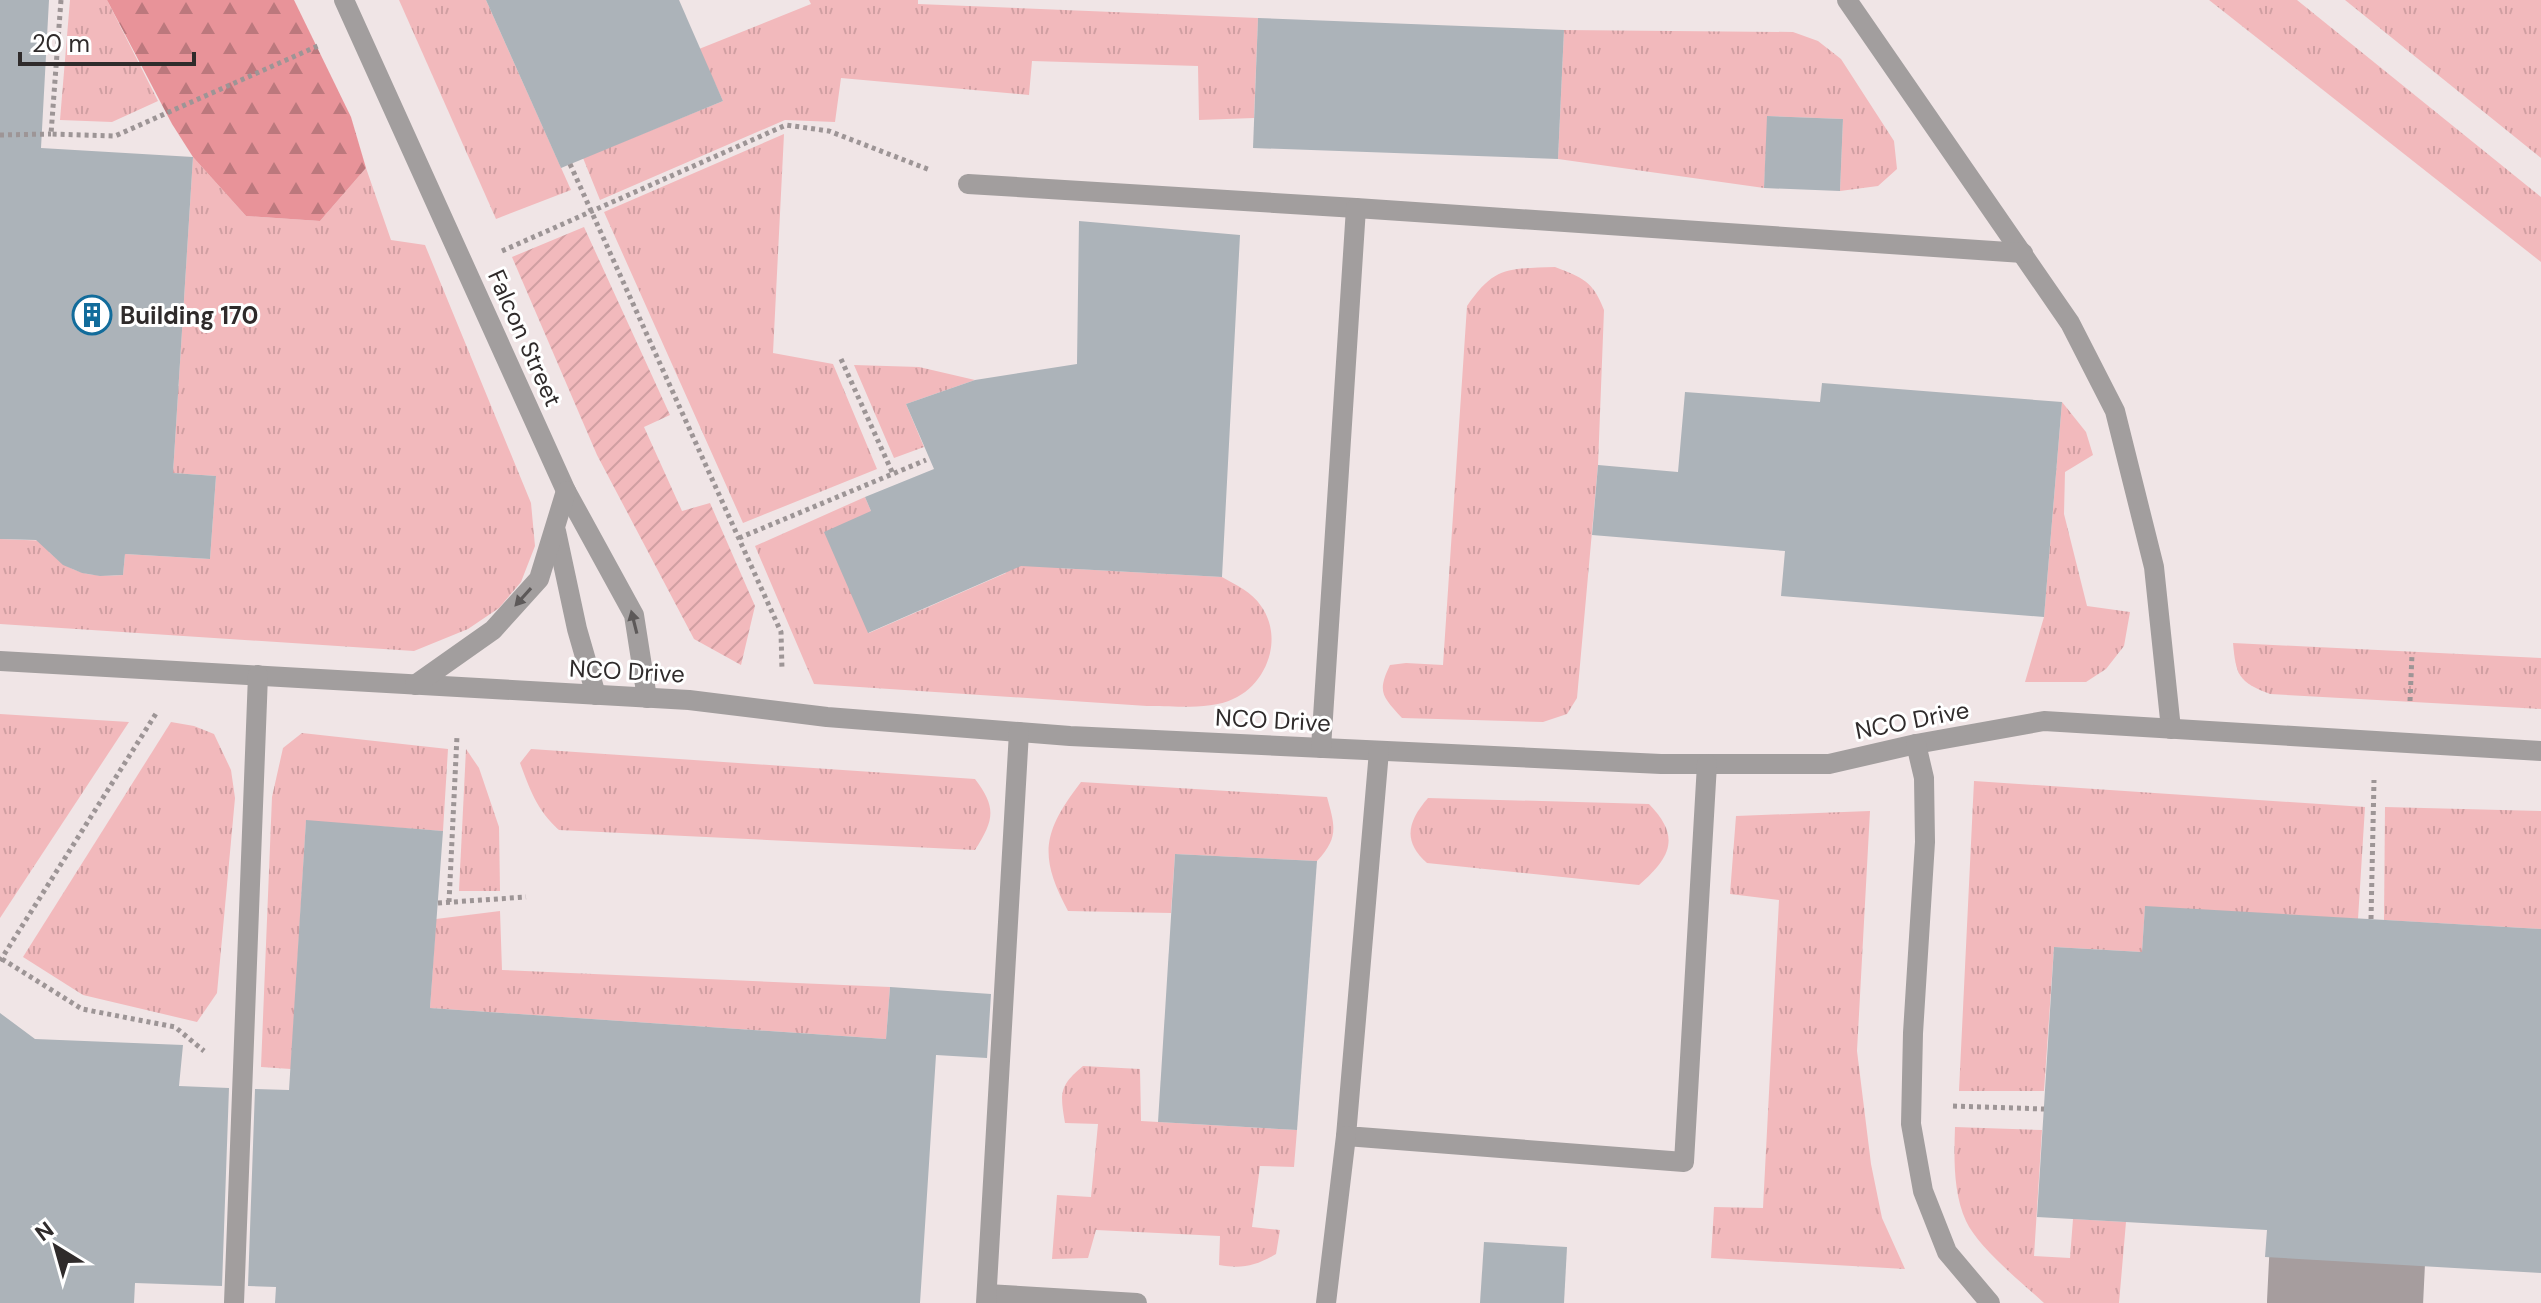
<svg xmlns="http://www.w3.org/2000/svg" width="2541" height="1303" font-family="'DM Sans',sans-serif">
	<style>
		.grass { fill: url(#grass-tufts) }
		.forest { fill: url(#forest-firs) }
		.garden { fill: url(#garden-furrows) }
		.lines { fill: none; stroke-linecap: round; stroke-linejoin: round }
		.taxiway { stroke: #a69d9e; stroke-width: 156 }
		.building { fill: #acb3b9 }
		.path { stroke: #9d9596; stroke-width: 5; stroke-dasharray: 4 4; stroke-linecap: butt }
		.service { stroke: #a29e9e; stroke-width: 20 }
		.oneway { fill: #5d5959 }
		.labels { text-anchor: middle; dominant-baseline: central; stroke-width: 6; stroke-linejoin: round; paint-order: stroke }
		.poi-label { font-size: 24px; font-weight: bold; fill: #2f2b2b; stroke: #fff; text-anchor: start }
		.street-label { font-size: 24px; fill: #2f2b2b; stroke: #fff }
	</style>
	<defs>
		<pattern id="grass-tufts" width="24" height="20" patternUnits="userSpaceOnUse" patternTransform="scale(2)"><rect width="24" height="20" fill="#f2b9bc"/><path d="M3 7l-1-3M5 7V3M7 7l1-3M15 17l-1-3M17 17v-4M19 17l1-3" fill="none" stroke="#d09fa2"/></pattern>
		<pattern id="forest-firs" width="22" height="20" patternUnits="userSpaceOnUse" patternTransform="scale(2)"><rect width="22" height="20" fill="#e89399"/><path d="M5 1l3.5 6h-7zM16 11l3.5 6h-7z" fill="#bc787d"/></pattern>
		<pattern id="garden-furrows" width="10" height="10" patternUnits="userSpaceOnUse" patternTransform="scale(2)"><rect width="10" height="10" fill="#f2b9bc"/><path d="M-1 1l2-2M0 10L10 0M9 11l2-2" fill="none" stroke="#d09fa2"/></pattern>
	</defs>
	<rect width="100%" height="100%" fill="#f0e5e6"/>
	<!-- grass -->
	<g class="grass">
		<path d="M70 0H107L158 101 112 122 60 120Z"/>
		<path d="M399 0H486L571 190 496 219Z"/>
		<path d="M809 0H918V4L1258 18 1254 118 1199 120 1198 66 1032 61 1029 95 841 78 835 122 785 120 600 200 583 158 723 101 699 49 811 4Z"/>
		<path d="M2209 0H2297L2541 197V262Z"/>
		<path d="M2345 0H2541V158Z"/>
		<path d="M1564 30 1793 32 1818 41 1841 59 1894 141 1897 169 1878 186 1840 191 1843 119 1768 116 1764 188 1558 159Z"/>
		<path d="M784 134 773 353 833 364 877 469 743 523 604 212Z"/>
		<path d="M193 157 246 216 320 221 366 168 391 240 425 245 531 503 535 546 521 582 499 608 468 629 414 651 0 624V539L49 541V552C74 575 91 577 123 575L125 554 210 559 216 476 173 473Z"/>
		<path d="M1555 267C1583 278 1593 281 1604 310L1598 465 1577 698 1567 714 1543 722 1402 718C1382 696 1377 692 1390 665L1406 663 1443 665 1467 306C1495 265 1508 269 1555 267Z"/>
		<path d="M854 365 919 367 975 380 906 404 924 447 894 458Z"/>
		<path d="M2062 402 2086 432 2093 455 2065 472 2064 514 2087 606 2130 612 2124 646 2106 669 2086 682H2025L2044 617Z"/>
		<path d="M1063 474 1058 568 1222 577C1236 585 1252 592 1261 606 1284 638 1267 684 1233 699 1211 710 1171 706 1147 706L814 684 755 546 865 497 871 511 869 633 1006 573 968 484Z"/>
		<path d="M2233 643 2541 658V709L2270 694C2238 682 2236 675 2233 643Z"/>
		<path d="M0 714 129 722 0 918Z"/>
		<path d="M171 722 194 726 214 734 231 770 235 798 217 993 197 1022 83 995 23 957Z"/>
		<path d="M302 733 448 749 443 831 306 821 291 1069 261 1067 272 797 283 748Z"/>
		<path d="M466 749 479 768 499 827 500 891H459Z"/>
		<path d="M531 749 975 779C997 808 994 820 975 850L559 830C537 810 530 790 520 763Z"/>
		<path d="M1974 781 2365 807 2358 919 2145 907 2142 952 2054 947 2044 1091H1959Z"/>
		<path d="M1081 782 1327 797C1335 826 1339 838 1317 861L1175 854 1171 913 1068 911C1038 855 1043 832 1081 782Z"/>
		<path d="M1428 798 1649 804C1681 837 1671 857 1639 885L1427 863C1402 841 1408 821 1428 798Z"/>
		<path d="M2385 807 2541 811V929L2384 920Z"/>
		<path d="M1870 811 1857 1051 1871 1164 1882 1218 1905 1269 1711 1258 1714 1207 1763 1208 1779 900 1730 894 1736 816Z"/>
		<path d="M500 911 502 970 890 987 886 1039 430 1008 436 919Z"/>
		<path d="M1083 1066 1140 1069 1141 1121 1297 1130 1294 1167 1260 1166 1252 1227 1280 1230 1276 1254C1256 1266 1242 1269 1219 1265L1220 1236 1096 1230 1088 1258 1052 1259 1057 1195 1091 1197 1098 1124 1065 1123C1060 1093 1059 1086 1083 1066Z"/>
		<path d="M1955 1127 2042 1130 2034 1256 2070 1258 2073 1219 2126 1222 2119 1303H2044C2022 1283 1978 1247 1966 1221 1953 1193 1954 1157 1955 1127Z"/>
	</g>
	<!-- forest -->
	<path class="forest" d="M107 0H294L351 117 366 168 320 221 246 216 193 157 172 124Z"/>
	<!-- garden -->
	<path class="garden" d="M584 227 670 415 644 427 682 511 710 503 755 606 741 665 694 639 597 455 512 257Z"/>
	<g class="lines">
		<!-- taxiway -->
		<path class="taxiway" d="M2345 1303 2347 1262"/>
	</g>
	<!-- building -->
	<g class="building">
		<path d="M0 0H49L41 148 193 157 173 473 216 476 210 559 125 554 123 575 100 576 82 573 63 565 36 540 0 539Z"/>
		<path d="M486 0H679L723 101 561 168Z"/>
		<path d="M1258 18 1564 30 1558 159 1253 148Z"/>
		<path d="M1767 116 1843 119 1840 191 1764 188Z"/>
		<path d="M1079 221 1240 235 1222 577 1021 566 868 633 824 532 871 511 865 497 934 469 906 404 975 380 1077 364Z"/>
		<path d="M1822 383 2062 402 2044 617 1781 596 1785 551 1592 535 1598 465 1678 472 1685 392 1820 402Z"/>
		<path d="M306 820 443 831 430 1008 886 1039 890 987 991 994 987 1058 936 1055 920 1303H275L276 1287 248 1286 255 1089 289 1090Z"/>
		<path d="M1175 854 1317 861 1297 1130 1158 1122Z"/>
		<path d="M2145 906 2541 929V1273L2265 1257 2267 1230 2037 1217 2054 947 2142 952Z"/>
		<path d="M0 1013 35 1039 183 1045 179 1086 229 1088 222 1286 135 1283 134 1303H0Z"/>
		<path d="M1484 1242 1567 1247 1564 1303H1480Z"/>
	</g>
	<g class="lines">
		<!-- path -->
		<g class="path">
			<path d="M61 0 51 134 115 136 320 45"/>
			<path d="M0 135 51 134"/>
			<path d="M570 164 781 632 782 670"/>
			<path d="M502 251 786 125 829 131 930 170"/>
			<path d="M841 359 893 474"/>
			<path d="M739 538 926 460"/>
			<path d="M2410 701 2412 654"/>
			<path d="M449 902 457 736"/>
			<path d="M438 903 526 897"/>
			<path d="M2371 919 2374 780"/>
			<path d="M2 959 82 1009 175 1027 204 1051"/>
			<path d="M0 961 157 712"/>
			<path d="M1953 1106 2044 1109"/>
		</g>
		<!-- service -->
		<g class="service">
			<path d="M344 0 566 491 634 615 647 698"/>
			<path d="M1847 0 2070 323 2115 411 2154 567 2171 729"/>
			<path d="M968 184 1356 208"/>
			<path d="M556 531 577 629 596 695"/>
			<path d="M0 661 689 700 827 717 1070 736 1661 764H1829L1916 744 2044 721 2541 751"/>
			<path d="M415 685 493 630 539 579 566 491"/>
			<path d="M1916 744 1924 778 1925 842 1913 1033 1911 1124 1923 1191 1947 1252 1990 1303"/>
			<path d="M1321 748 1356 208 2023 253"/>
			<path d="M1379 751 1346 1136 1684 1162 1707 764"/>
			<path d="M987 1294 1137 1303"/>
			<path d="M234 1303 258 675"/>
			<path d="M986 1303 1019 732"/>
			<path d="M1326 1303 1346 1136"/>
		</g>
	</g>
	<!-- one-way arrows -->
	<defs><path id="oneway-solid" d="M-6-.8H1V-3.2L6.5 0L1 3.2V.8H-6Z" transform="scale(2)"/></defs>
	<g class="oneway">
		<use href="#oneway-solid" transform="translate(523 597) rotate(132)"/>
		<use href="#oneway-solid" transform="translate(634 622) rotate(-104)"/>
	</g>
	<!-- icons -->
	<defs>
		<symbol id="building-ring" viewBox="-11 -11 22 22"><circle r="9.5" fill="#fff" stroke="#126c9b" stroke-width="1.5"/><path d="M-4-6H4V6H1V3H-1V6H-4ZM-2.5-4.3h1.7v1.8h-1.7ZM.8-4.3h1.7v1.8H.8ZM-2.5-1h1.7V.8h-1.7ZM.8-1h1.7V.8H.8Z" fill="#126c9b"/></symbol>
	</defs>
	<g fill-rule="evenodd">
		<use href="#building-ring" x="70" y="293" width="44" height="44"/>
	</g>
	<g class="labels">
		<!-- poi labels -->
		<g class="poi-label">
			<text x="120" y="315">Building 170</text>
		</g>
		<!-- street labels -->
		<g class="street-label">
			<text transform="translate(525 338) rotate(66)">Falcon Street</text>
			<text transform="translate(627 671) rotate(3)">NCO Drive</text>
			<text transform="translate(1273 720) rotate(3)">NCO Drive</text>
			<text transform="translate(1912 720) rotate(-11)">NCO Drive</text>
		</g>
	</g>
	<!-- north arrow -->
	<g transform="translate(56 1247) rotate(323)" stroke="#ffffff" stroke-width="6" paint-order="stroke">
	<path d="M0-6L14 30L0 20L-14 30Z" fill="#2f2b2b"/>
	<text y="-12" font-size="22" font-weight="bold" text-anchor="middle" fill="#2f2b2b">N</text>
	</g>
	<!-- scale -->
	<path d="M20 52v12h174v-12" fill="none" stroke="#2f2b2b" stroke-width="4"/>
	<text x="32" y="52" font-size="24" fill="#2f2b2b" stroke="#ffffff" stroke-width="6" paint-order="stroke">20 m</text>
</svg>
